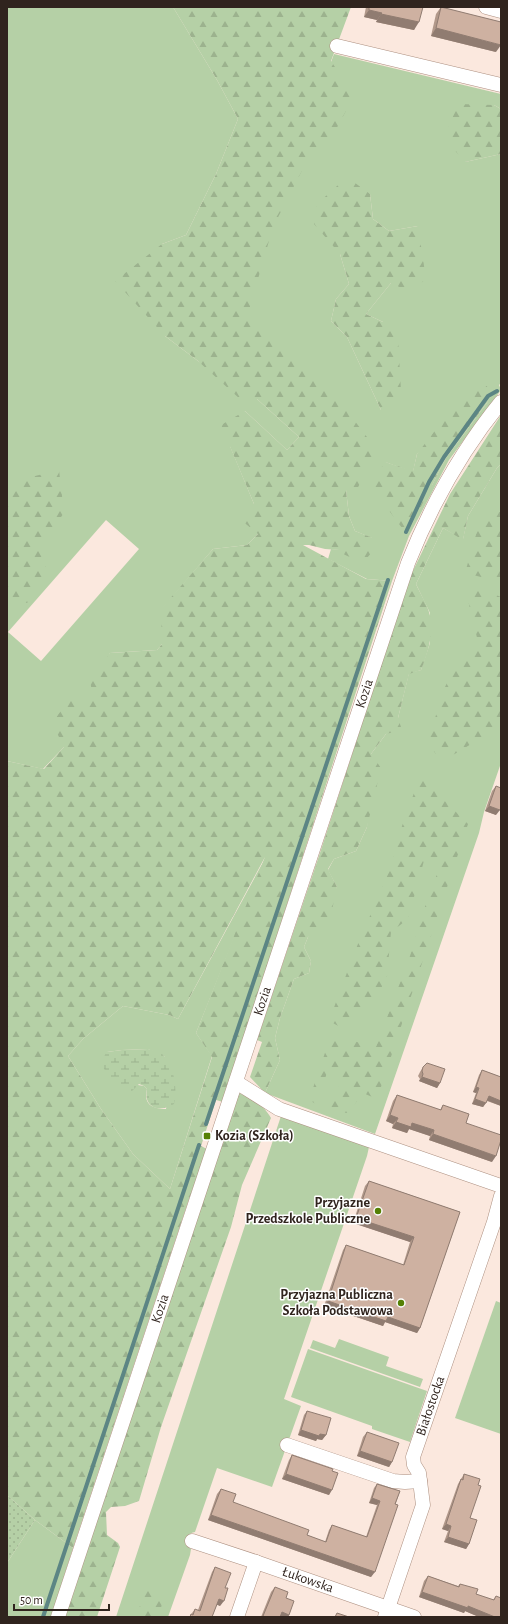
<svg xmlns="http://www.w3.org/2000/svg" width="508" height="1624" font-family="'Alegreya Sans',sans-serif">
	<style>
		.grass { fill: #b5d0a6; fill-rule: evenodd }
		.forest { fill: url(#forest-firs); fill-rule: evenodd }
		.wetland { fill: url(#wetland-marsh) }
		.garden { fill: url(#garden-dots) }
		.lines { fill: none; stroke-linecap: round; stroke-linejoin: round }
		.stream { stroke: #5c8584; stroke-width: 4 }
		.minor-casing { stroke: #ae9182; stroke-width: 15 }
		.minor { stroke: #fff; stroke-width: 14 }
		.wall { fill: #b1988a }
		.shaded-wall { fill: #907c71 }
		.building { fill: #ceb1a1; stroke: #907c71 }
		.poi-dot { fill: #558004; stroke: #fff; stroke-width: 1.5 }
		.labels { text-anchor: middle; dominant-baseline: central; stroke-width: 3; stroke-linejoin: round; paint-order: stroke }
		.street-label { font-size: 14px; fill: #30241e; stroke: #fff }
		.poi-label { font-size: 14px; font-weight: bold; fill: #30241e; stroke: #fff; text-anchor: end }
	</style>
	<defs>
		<pattern id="forest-firs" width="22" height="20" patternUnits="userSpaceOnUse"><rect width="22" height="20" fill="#b5d0a6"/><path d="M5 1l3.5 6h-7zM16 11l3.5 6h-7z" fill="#9cb28e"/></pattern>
		<pattern id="wetland-marsh" width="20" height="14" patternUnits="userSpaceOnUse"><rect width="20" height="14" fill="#b5d0a6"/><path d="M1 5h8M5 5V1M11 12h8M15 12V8" fill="none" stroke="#9cb28e"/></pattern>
		<pattern id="garden-dots" width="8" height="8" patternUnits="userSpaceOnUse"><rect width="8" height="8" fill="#b5d0a6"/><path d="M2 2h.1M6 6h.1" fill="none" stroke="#9cb28e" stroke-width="1.8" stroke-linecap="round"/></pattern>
	</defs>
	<rect width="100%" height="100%" fill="#fbe8de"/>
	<!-- grass -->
	<g class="grass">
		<path d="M7 7H173L217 80 238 119 216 174 186 235 162 244 165 336 198 361 257 399 299 437 287 450 245 411 230 446 254 504 258 534 247 545 213 549 162 609V644L157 650 110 653 93 699 64 747 43 769 7 761ZM106 520 139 549 41 661 8 632Z"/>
		<path d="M334 54 501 94V109L494 105 465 162 501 154V383L499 385 501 390 449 460 409 536 392 581 367 579 328 559 331 549 339 550 372 538 355 531 349 516 346 490 236 320ZM370 194 373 219 389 231 418 226 391 283 366 314 383 322 381 410 347 337 331 321 336 299 349 284 340 254ZM489 400 446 458 432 485 385 462 413 472 417 454Z"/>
		<path d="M501 464V763L484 812 479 833 375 1134 265 1093 280 1060 275 1038 280 1018 294 979 309 973 311 961 304 947 308 937 337 887 328 870 334 859 356 851 367 827 371 754 398 718 409 673 421 670 430 643V613L416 584 443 528 463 539 468 516 497 468Z"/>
		<path d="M268 853 196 1033 212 1056 170 1189 133 1154 101 1109 68 1056 83 1039 123 1006 169 1015 178 1019ZM148 1049 164 1056 171 1070 166 1109C152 1109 143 1104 147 1089L144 1086 138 1085 107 1052 122 1050Z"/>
		<path d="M281 1116 369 1147 367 1156 284 1399 301 1406 272 1487 217 1468 195 1532C188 1533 187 1539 185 1544L191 1549 190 1555 168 1617H116Z"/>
		<path d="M496 1301 501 1303V1434L455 1418Z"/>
		<path d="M339 1339 389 1357 386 1366 423 1379 420 1387 310 1348 313 1340 335 1348Z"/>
		<path d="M308 1349 427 1391 410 1442 372 1429V1426L291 1397Z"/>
		<path d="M35 1520 73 1548 51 1617H7V1563Z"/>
	</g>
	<!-- forest -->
	<g class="forest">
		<path d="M173 7H351L331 61 354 96 326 148 310 155 273 227 247 317 338 399 370 441 374 454 371 464 357 489 346 490 349 516 355 531 373 538V551L366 559C356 559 346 558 339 550L325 549 309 545H303L366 579 392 581 223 1102 216 1100 201 1146 207 1149 188 1202 73 1548 35 1520 7 1495V761L44 769 64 747 52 723 69 700 93 699 90 680 110 653 157 650 162 644 161 609 213 549 247 545 258 534 241 520 254 504 221 425 245 411 287 450 299 437 257 399H240L198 361 165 336 115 281 162 244 186 235 216 174 238 119 217 80ZM265 857 196 1033 212 1057 170 1189 133 1154 101 1109 68 1056 83 1039 123 1006 169 1015 178 1019Z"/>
		<path d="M458 104 494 105 501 109V154L465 162 444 138Z"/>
		<path d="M347 177 370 194 373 219 389 231 418 226 426 279 410 292 391 283 366 314 383 322 398 339 401 391 381 410 347 337 331 321 336 299 349 284 340 254 314 224 317 204Z"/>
		<path d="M487 386 489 400 446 458 410 528H402L370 485 385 462 413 471 417 454 464 393Z"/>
		<path d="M501 415V464L497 468 468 516 463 540 443 528 416 584C420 593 426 602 429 612 435 630 428 653 421 670L409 674 398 718 402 730 386 734 371 754 381 768 367 827 356 851 334 859 328 869 337 887 328 928 308 937 304 947 311 961 309 973 294 979 280 1018 275 1038 280 1060 265 1093 250 1077 262 1042 257 1040 319 856 409 579 450 494Z"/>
		<path d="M59 470 64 513 38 548 50 576 27 603 7 598V499L31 477Z"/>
		<path d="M484 512H501V582L465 573 477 531Z"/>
		<path d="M476 587 501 597V722L491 732 453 755 436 754 427 743 445 687 455 667 479 646 466 592Z"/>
		<path d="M422 771 433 789 468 824 377 1099 363 1093 348 1113 327 1111 342 1080 328 1070 316 1104 309 1100 331 1035 376 1047 410 956 422 915 440 866 425 857 408 919 391 932 387 976 375 1001 346 1030 329 1021 355 951 390 869 402 826Z"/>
		<path d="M239 1093C252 1099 264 1105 271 1118L242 1185 231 1227 161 1427 139 1501 125 1506 111 1507 106 1512 107 1535 118 1543 120 1547 97 1617H64C80 1567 99 1518 113 1468Z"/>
		<path d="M146 1589 165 1595 158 1617H136Z"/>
	</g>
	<!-- wetland -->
	<path class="wetland" d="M148 1049C152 1050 157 1051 161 1053 174 1064 178 1089 174 1104 160 1113 143 1108 147 1089L144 1086 139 1084 132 1091 127 1090C117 1082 104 1075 101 1061L107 1052 122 1050Z"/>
	<!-- garden -->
	<path class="garden" d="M7 1495 35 1520 7 1563Z"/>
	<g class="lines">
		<!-- stream -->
		<g class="stream">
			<path d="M406 532 429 482 444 457 488 396 497 391"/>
			<path d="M206 1124 388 580"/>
			<path d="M43 1617 199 1145"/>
		</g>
		<defs>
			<g id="minor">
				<path d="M486 7 501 11"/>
				<path d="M337 46 501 85"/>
				<path d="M236 1082 279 1109 501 1186"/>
				<path d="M287 1445 393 1481 405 1482 420 1481"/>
				<path d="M192 1541 256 1562"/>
				<path id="s1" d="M58 1617 408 563C431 505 462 450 501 402"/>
				<path id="s2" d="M237 1617 256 1562 414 1617"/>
				<path id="s3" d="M385 1617 423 1505 419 1473 414 1465 413 1457 494 1222 501 1196"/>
			</g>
		</defs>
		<!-- minor casing -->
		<use href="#minor" class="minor-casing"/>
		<!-- minor -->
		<use href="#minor" class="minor"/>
	</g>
	<!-- wall -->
	<g class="wall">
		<path d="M366 7H423L414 30 376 22 377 20 364 17Z"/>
		<path d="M441 7 496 52 431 36 436 14Z"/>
		<path d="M496 786V815L485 811 492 791Z"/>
		<path d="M423 1067 440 1083 437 1088 419 1081 420 1079 418 1076 420 1072Z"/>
		<path d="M482 1070 501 1077V1106L487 1101 483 1107 472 1104 476 1093 473 1092 479 1075Z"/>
		<path d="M397 1095 440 1110 443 1105 466 1123 492 1162 429 1140 430 1136 409 1129 407 1133 392 1128 393 1124 386 1121 393 1101Z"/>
		<path d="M369 1181 460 1212 420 1328 417 1333 385 1322 383 1326 324 1306 343 1250 346 1245 403 1265 410 1242 353 1223 365 1186Z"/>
		<path d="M307 1411 326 1435 322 1440 317 1439 316 1441 298 1435 304 1415Z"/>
		<path d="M367 1432 392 1462 389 1467 357 1456 363 1437Z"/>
		<path d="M292 1455 332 1471 329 1495 282 1479 289 1460Z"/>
		<path d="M464 1474 478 1485 470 1518 469 1544 466 1549 444 1542 448 1531 442 1529 458 1484Z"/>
		<path d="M377 1484 400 1491 371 1577 208 1520 217 1494 221 1489 233 1502 307 1535 325 1542 329 1530 332 1525 366 1537 377 1505 369 1503 374 1488Z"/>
		<path d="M215 1567 225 1588 220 1606 217 1604 212 1617H189L195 1609 198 1610 212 1572Z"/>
		<path d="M428 1576 458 1586 460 1584 476 1594 493 1600 496 1596 501 1617H479L465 1611 464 1613 419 1597 424 1581Z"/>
		<path d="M275 1587 286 1598 289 1615 288 1617H261L271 1592Z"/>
	</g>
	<!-- shaded-wall -->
	<g class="shaded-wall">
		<path d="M369 10 382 13 377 20 364 17Z"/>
		<path d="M381 14 419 22 414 30 376 22Z"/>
		<path d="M436 28 501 45 496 52 431 36Z"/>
		<path d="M489 806 500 810 496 815 485 811Z"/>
		<path d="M422 1077 440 1083 437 1088 419 1081Z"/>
		<path d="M476 1087 479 1088 476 1093 473 1092Z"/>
		<path d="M489 1096 501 1101V1106L486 1100Z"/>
		<path d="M475 1099 486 1103 483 1107 472 1104Z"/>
		<path d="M390 1115 398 1118 393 1124 386 1121Z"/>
		<path d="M396 1122 412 1123 434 1130 430 1136 409 1129 407 1133 392 1128Z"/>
		<path d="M433 1134 496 1156 492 1162 429 1140Z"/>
		<path d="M356 1218 414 1237 410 1242 353 1223Z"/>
		<path d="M328 1301 388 1317 420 1328 417 1333 385 1322 383 1326 324 1306Z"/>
		<path d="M301 1430 320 1434 326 1435 322 1440 317 1439 316 1441 298 1435Z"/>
		<path d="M360 1451 392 1462 389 1467 357 1456Z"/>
		<path d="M286 1474 332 1490 329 1495 282 1479Z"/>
		<path d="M372 1498 380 1501 377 1505 369 1503Z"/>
		<path d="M211 1515 375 1572 371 1577 208 1520Z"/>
		<path d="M446 1524 451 1526 448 1531 442 1529Z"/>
		<path d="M448 1537 469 1544 466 1549 444 1542Z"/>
		<path d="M422 1592 468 1606 495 1617H479L465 1611 464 1613 419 1597Z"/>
		<path d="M219 1599 224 1601 220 1606 215 1604Z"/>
		<path d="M282 1612 289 1615 288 1617H279Z"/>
	</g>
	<!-- building -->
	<g class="building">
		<path d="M369 7H423L419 22 381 14 382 13 369 10Z"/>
		<path d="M441 7 501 22V45L436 28Z"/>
		<path d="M496 786 501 788V807L500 810 489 806Z"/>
		<path d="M427 1063 445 1069 440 1083 422 1077 423 1074 422 1071 423 1067Z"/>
		<path d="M482 1070 501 1077V1101L489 1096 486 1103 475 1099 479 1088 476 1087Z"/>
		<path d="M397 1095 441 1110 443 1105 469 1114 466 1123 501 1135V1140L496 1156 433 1134 434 1130 412 1123 411 1127 396 1122 398 1118 390 1115Z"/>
		<path d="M369 1181 460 1212 420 1328 388 1317 386 1321 328 1301 346 1245 404 1265 414 1237 356 1218Z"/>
		<path d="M307 1411 331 1418 326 1435 320 1434 319 1436 301 1430Z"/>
		<path d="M367 1432 399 1443 392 1462 360 1451Z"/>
		<path d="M292 1455 333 1469 332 1471 338 1473 332 1490 286 1474Z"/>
		<path d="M464 1474 480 1479 478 1485 481 1486 470 1518 477 1520 469 1544 448 1537 451 1526 446 1524 461 1479 463 1480Z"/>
		<path d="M377 1484 400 1491 395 1504 398 1505 375 1572 211 1515 221 1489 236 1494 233 1502 309 1530 307 1535 326 1542 332 1525 367 1537 380 1501 372 1498Z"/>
		<path d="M215 1567 231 1573 225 1588H228L224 1601 219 1599 212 1617H190L191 1614 193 1615 195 1609 200 1611Z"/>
		<path d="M428 1576 459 1587 460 1584 478 1589 476 1594 494 1600 496 1596 501 1598V1617H495L468 1606V1608L422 1592Z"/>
		<path d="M275 1587 288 1592 286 1598 294 1601 289 1615 282 1612 280 1617H266L263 1616Z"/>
		<path d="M337 1613 349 1617H335Z"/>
	</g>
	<!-- markers -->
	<g class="poi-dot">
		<rect x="203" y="1132" width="8" height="8" rx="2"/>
		<circle cx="378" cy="1211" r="4"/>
		<circle cx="401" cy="1303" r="4"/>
	</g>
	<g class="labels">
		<!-- street labels -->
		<g class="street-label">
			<text stroke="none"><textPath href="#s1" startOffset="973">Kozia</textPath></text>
			<text stroke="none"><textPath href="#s1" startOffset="649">Kozia</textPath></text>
			<text stroke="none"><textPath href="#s1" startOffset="325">Kozia</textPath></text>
			<text stroke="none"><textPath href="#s3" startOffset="222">Białostocka</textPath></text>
			<text stroke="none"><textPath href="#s2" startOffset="113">Łukowska</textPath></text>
		</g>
		<!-- poi labels -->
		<g class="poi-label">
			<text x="215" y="1136" text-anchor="start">Kozia (Szkoła)</text>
			<text x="370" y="1203">Przyjazne<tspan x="370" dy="16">Przedszkole Publiczne</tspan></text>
			<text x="393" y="1295">Przyjazna Publiczna<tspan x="393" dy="16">Szkoła Podstawowa</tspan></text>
		</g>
	</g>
	<!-- border -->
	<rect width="508" height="1624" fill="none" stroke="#30241e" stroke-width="16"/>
	<!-- scale -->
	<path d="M14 1604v6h95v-6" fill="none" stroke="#30241e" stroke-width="2"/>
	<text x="20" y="1604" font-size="12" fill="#30241e" stroke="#ffffff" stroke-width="3" paint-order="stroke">50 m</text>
</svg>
